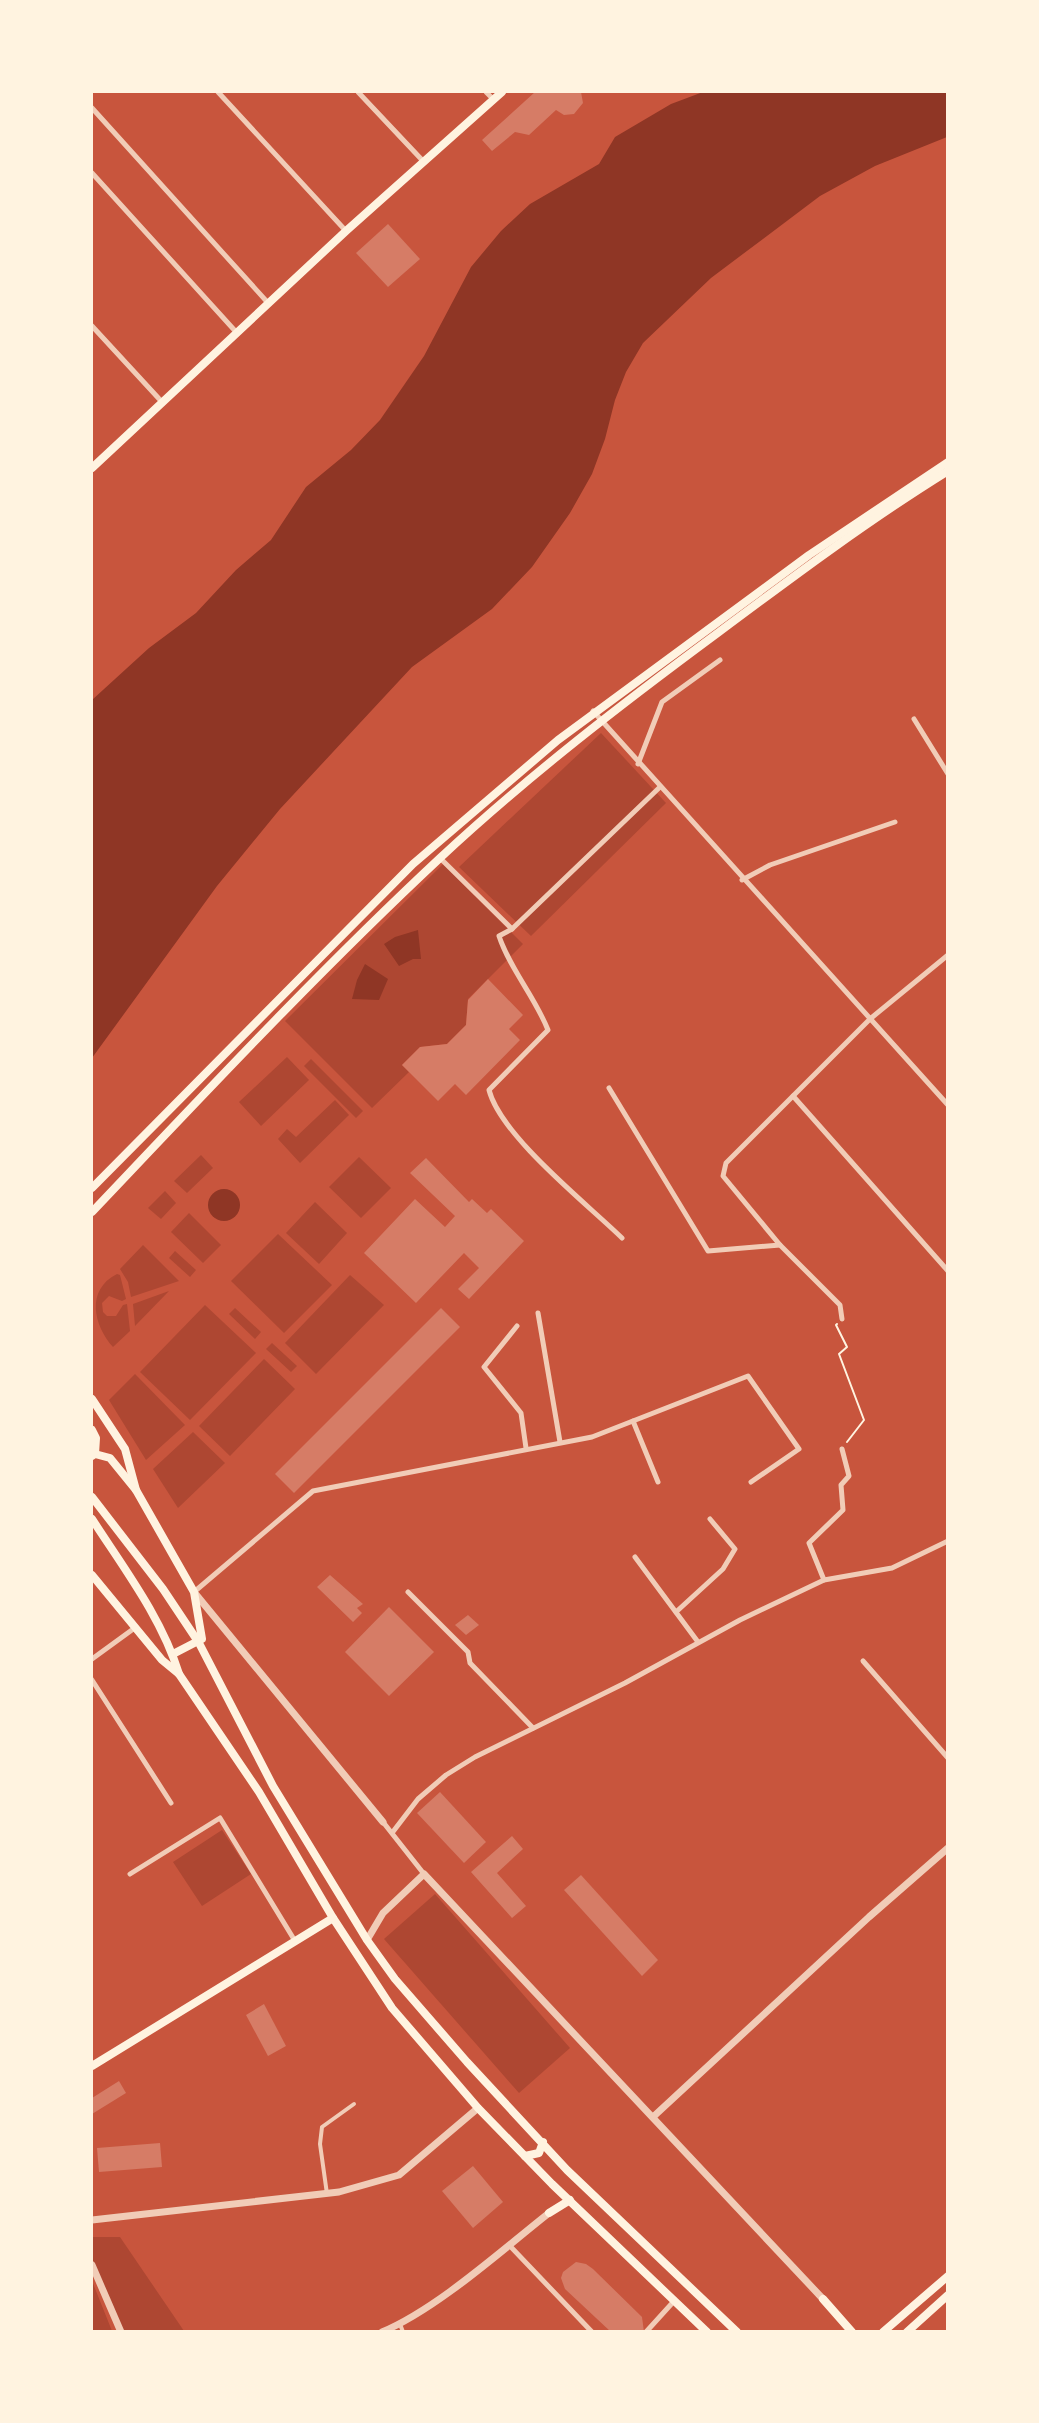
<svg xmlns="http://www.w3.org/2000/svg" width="1039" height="2423" font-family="Montserrat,sans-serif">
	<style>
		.green { fill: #ae4732 }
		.water { fill: #8f3625 }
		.building { fill: #d67c66 }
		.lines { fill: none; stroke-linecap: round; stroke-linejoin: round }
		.path { stroke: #fff3e0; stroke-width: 2 }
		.pedestrian { stroke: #f1ccb7; stroke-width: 4 }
		.minor { stroke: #f1ccb7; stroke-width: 5 }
		.tertiary { stroke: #f1ccb7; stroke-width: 7 }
		.secondary { stroke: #fff3e0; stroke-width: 8 }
		.primary { stroke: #fff3e0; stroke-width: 8 }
	</style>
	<rect width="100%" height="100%" fill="#c8553d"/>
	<!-- green -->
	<g class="green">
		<path d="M601 733 666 803 531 936 459 867Z"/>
		<path d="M443 864 523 944 468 999 466 1025 447 1044 420 1047 402 1065 409 1072 372 1108 285 1021Z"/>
		<path d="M287 1057 309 1080 261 1126 239 1102Z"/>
		<path d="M311 1059 363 1111 356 1118 304 1066Z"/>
		<path d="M335 1100 349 1115 300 1163 278 1139 287 1129 296 1137Z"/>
		<path d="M201 1155 213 1168 187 1193 174 1181Z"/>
		<path d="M359 1157 391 1188 361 1218 329 1187Z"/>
		<path d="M165 1191 176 1203 161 1219 148 1208Z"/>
		<path d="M315 1202 347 1233 319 1264 286 1233Z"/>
		<path d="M189 1213 221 1245 203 1263 171 1232Z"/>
		<path d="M278 1234 332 1285 284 1333 231 1281Z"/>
		<path d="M143 1245 179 1281 131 1297 128 1282 120 1269Z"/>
		<path d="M175 1251 196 1270 190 1277 169 1258Z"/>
		<path d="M117 1274 120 1275 126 1299 122 1301 109 1296 102 1303 103 1312 107 1316H116L123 1305 127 1304 130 1331 113 1347C94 1326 85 1290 117 1274Z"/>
		<path d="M350 1275 384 1305 316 1374 285 1343Z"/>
		<path d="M169 1291 135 1326 133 1304Z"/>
		<path d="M205 1305 256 1353 190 1420 140 1372Z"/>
		<path d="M235 1308 261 1332 255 1339 229 1314Z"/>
		<path d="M272 1343 297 1366 291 1372 266 1349Z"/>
		<path d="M264 1359 295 1389 230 1456 199 1426Z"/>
		<path d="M135 1374 185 1425 146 1460 109 1400Z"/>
		<path d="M193 1432 225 1463 178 1508 153 1469Z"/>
		<path d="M222 1830 251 1874 202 1906 173 1862Z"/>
		<path d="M435 1894 570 2048 519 2093 384 1939Z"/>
		<path d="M92 2237H120L184 2331H120L92 2264Z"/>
		<path d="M92 2281 112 2331H92Z"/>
	</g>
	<!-- water -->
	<g class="water">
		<path d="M703 92H947V137L875 166 820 196 711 278 643 343 626 372 615 400 605 439 592 474 570 513 532 567 492 609 412 667 280 809 217 886 92 1058V700L149 648 196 613 236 570 271 540 306 487 351 450 380 420 424 356 471 267 501 231 530 204 599 164 615 137 671 104Z"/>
		<path d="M418 930 421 959H413L399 966 384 944 395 937Z"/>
		<path d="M365 964 388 979 379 1000 352 999 357 980Z"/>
		<circle cx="224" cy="1205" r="16"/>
	</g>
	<!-- building -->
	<g class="building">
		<path d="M535 92H581L583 103 574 114 564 115 556 110 529 135 515 132 492 151 482 140Z"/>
		<path d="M388 224 420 259 388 287 356 253Z"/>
		<path d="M488 979 523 1015 509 1029 520 1040 466 1095 455 1084 438 1101 402 1065 420 1047 447 1044 466 1025 468 1000Z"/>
		<path d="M426 1158 469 1202 472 1199 487 1213 491 1209 524 1241 469 1299 458 1289 479 1268 464 1253 416 1303 364 1253 415 1199 445 1227 455 1216 410 1173Z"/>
		<path d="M441 1308 460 1327 294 1493 275 1474Z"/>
		<path d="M330 1575 363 1604 357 1608 362 1613 353 1622 317 1587Z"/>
		<path d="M389 1607 434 1652 389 1696 345 1652Z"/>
		<path d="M468 1615 479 1625 466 1635 455 1625Z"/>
		<path d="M440 1792 486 1842 464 1863 417 1813Z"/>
		<path d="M512 1836 523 1849 497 1873 526 1906 512 1918 471 1872Z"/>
		<path d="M581 1875 658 1960 642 1976 564 1890Z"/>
		<path d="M264 2004 286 2046 268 2056 246 2015Z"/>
		<path d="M119 2081 126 2093 92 2114V2098Z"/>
		<path d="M160 2143 162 2167 99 2172 97 2148Z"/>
		<path d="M473 2166 503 2202 473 2228 442 2191Z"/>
		<path d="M576 2262 586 2264 593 2269 642 2317 644 2332H611L565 2289 561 2278 563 2272Z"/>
	</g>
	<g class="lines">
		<!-- path -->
		<path class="path" d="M837 1324 836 1325 847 1347 839 1354 864 1420 847 1442"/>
		<!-- pedestrian -->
		<g class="pedestrian">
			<path d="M327 2194 320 2144 322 2127 354 2104"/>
			<path d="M400 2324 403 2332"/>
		</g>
		<!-- minor -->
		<g class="minor">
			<path d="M218 92 346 231"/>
			<path d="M358 92 423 161"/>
			<path d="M486 92 493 99"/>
			<path d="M92 108 269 304"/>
			<path d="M92 173 237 333"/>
			<path d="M92 326 162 402"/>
			<path d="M593 711 948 1105"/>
			<path d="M914 719 948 774"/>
			<path d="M638 764 662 702 720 660"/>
			<path d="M440 858 512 929"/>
			<path d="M742 880 770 865 895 822"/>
			<path d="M609 1088 708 1251 780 1245"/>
			<path d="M793 1096 948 1271"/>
			<path d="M622 1238C586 1203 501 1136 489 1090L548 1030C535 997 510 969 499 936L512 929 660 787"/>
			<path d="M538 1313 560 1442"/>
			<path d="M842 1319 840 1305 780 1245 723 1176 726 1163 870 1019 948 955"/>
			<path d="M517 1326 484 1367 521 1413 526 1448"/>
			<path d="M633 1421 658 1482"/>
			<path d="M635 1557 698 1642"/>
			<path d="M824 1580 809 1543 843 1510 841 1485 849 1476 842 1449"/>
			<path d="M194 1592 313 1491 592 1437 748 1376 799 1449 751 1482"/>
			<path d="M408 1592 468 1652 470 1663 533 1728"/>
			<path d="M676 1612 723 1569 735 1549 710 1519"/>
			<path d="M92 1659 136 1627"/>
			<path d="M863 1661 948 1758"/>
			<path d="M92 1680 171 1803"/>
			<path d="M383 1822 424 1874"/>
			<path d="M392 1833 418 1799 446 1775 475 1757 625 1683 740 1620 824 1580 892 1568 948 1541"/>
			<path d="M130 1874 220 1818 295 1941"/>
			<path d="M509 2245 592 2332"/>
			<path d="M646 2332 675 2300"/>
		</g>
		<!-- tertiary -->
		<g class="tertiary">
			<path d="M194 1592 383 1822"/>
			<path d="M367 1940 383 1913 424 1874 823 2299"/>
			<path d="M653 2117 869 1917 948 1848"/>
			<path d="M92 2220 339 2192 399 2175 478 2108"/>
			<path d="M92 2265 121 2332"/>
			<path d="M382 2332C437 2309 502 2250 549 2213"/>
		</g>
		<!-- secondary -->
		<g class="secondary">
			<path d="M92 468 346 231 502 92"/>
			<path d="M92 1188 413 864 558 740 809 555 948 462"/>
			<path d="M92 1212C206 1092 319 971 440 858 528 776 623 703 719 632 794 576 869 520 948 471"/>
			<path d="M92 1399 125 1449 136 1490 194 1592 202 1639 173 1654"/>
			<path d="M92 1575 162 1660 179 1674"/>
			<path d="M92 2066 333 1918"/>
			<path d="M549 2213 570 2200"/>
			<path d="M823 2299 852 2332"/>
		</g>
		<!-- primary -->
		<g class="primary">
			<path d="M92 1430 96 1438 95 1454"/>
			<path d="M92 1456 95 1454 110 1458 136 1490"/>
			<path d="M92 1497 163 1589 199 1643 273 1786 367 1940 395 1979 467 2062 567 2170 737 2332"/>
			<path d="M92 1519C123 1567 162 1618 179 1674L259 1792 333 1918 392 2008 478 2108 552 2184 707 2332"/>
			<path d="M525 2156 539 2153 543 2142"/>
			<path d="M883 2332 948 2276"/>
			<path d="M907 2332 948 2295"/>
		</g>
	</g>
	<!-- border -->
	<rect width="1039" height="2423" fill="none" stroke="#fff3e0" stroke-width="186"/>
</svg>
